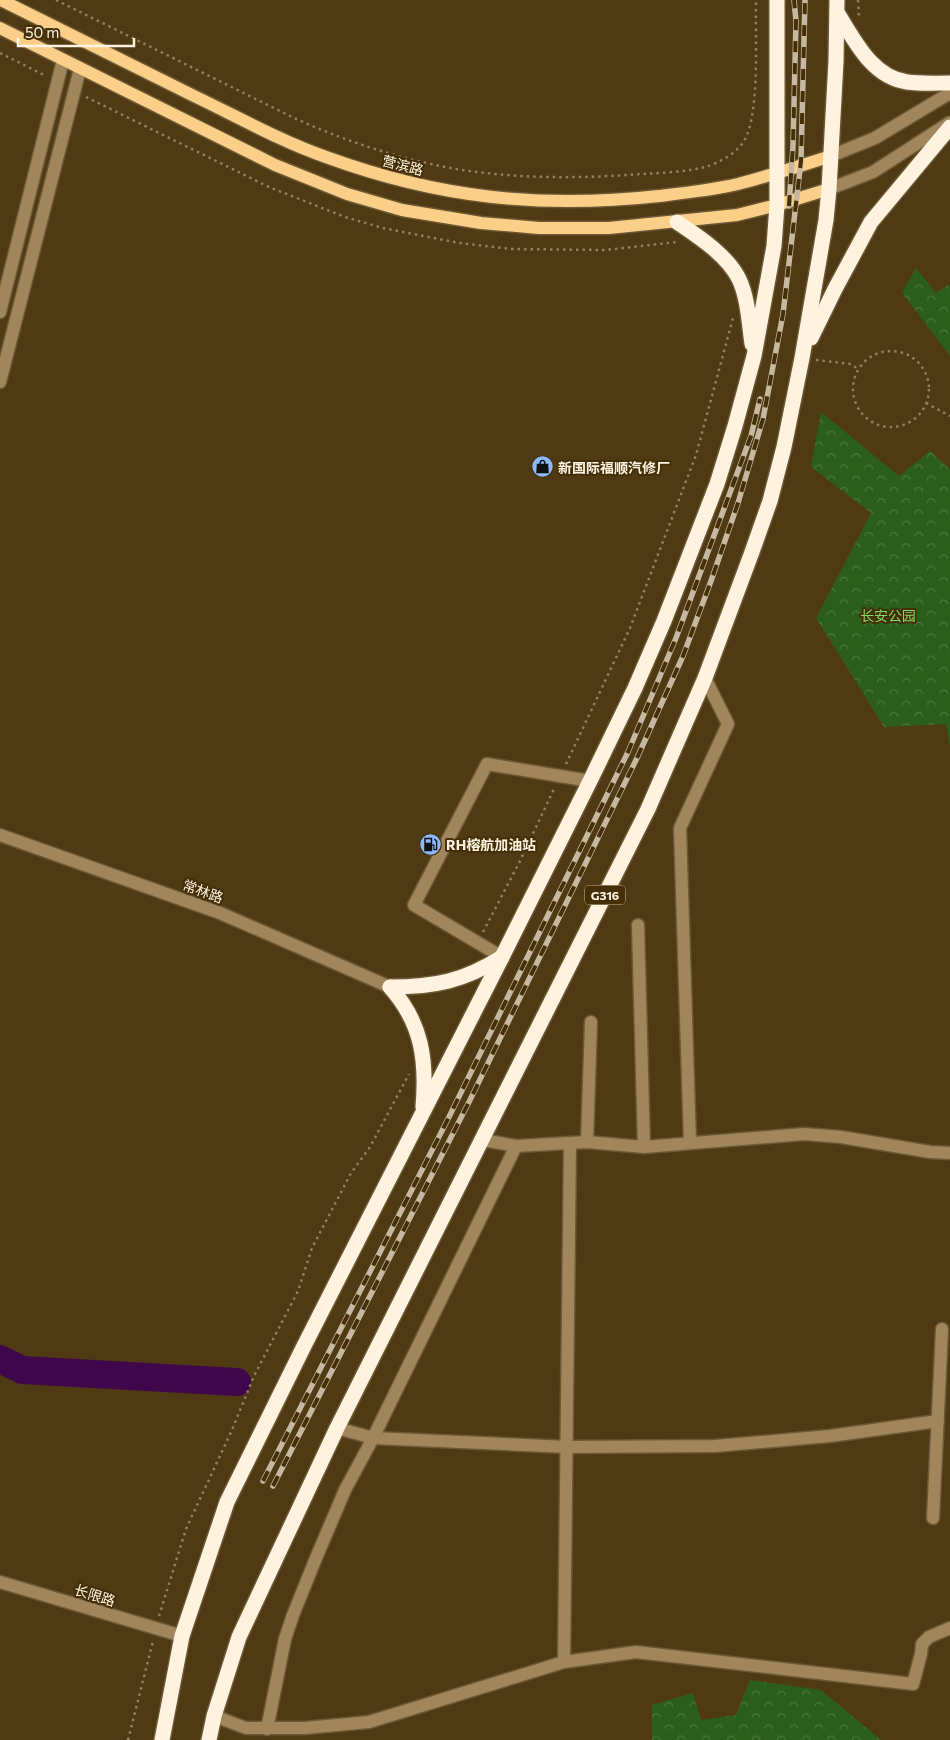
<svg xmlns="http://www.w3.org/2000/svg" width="950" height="1740" font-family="Commissioner,'Noto Sans SC',sans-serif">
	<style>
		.forest { fill: url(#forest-crowns) }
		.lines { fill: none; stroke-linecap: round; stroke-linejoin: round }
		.river { stroke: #3f084c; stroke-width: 28 }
		.minor-casing { stroke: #6b5834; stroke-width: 15 }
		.major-casing { stroke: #6b5834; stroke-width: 15 }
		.highway-casing { stroke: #6b5834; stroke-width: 18 }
		.path { stroke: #907f60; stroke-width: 2.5; stroke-dasharray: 2.5 4; stroke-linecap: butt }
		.minor { stroke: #a1865b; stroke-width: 12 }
		.major { stroke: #fbcf87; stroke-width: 12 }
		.highway { stroke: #fff2de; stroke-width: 15 }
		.rail-casing { stroke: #c7b9a1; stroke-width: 5.5 }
		.rail { stroke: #442f07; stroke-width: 4; stroke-dasharray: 11; stroke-linecap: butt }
		.labels { text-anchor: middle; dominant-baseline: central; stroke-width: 4; stroke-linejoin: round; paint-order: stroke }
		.shield { fill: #442f07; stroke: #c6b8a0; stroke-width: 1 }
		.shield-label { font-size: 12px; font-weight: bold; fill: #fef3e2 }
		.street-label { font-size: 14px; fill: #fef3e2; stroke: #442f07 }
		.poi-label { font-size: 14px; font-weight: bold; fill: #fef3e2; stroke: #442f07; text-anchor: start }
		.park-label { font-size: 14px; fill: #7eda62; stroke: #442f07 }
	</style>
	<defs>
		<pattern id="forest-crowns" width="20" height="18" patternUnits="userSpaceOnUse" patternTransform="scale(1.25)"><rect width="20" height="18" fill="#2c5e1b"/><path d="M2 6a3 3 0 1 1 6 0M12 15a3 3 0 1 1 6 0" fill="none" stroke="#4c763c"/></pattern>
	</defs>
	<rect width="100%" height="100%" fill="#4f3a13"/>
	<!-- forest -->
	<g class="forest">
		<path d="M916 268 936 293 950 284V356L902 293Z"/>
		<path d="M821 412 899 476 930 451 950 469V747L946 724 884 727 816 618 871 513 811 467Z"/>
		<path d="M750 1680 821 1690 881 1740H652V1705L693 1693 701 1720 736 1715Z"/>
	</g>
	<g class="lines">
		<!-- river -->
		<path class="river" d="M0 1359 22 1370 237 1382"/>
		<defs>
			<g id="minor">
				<path d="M831 156 875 138 950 93"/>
				<path d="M829 189 873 172 949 123"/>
				<path d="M0 312 63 60"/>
				<path d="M0 382 80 69"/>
				<path d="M0 835 220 913 390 987"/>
				<path d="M638 925 644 1147"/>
				<path d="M502 957 414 905 487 764 590 781"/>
				<path d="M483 1140 516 1146 587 1142 644 1147 804 1134 841 1137 930 1152 950 1153"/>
				<path d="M587 1142 591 1022"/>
				<path d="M690 1143 680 828 728 724 705 678"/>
				<path d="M337 1428 373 1438 567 1447 715 1446 830 1436 938 1421"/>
				<path d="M933 1518 942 1329"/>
				<path d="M0 1582 182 1636"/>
				<path d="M564 1662 570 1144"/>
				<path d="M214 1716 246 1728H305L369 1722 564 1662 636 1652 913 1684 921 1654 922 1644 929 1637 950 1628"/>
				<path d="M267 1729 285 1639 293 1615 316 1558 345 1490 373 1438 516 1146"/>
			</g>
			<g id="major">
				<path d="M1 0C66 32 130 64 194 96 238 117 280 141 326 157 438 198 541 209 659 196 685 193 712 190 738 184 769 176 800 166 831 156"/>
				<path d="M0 28 275 165 347 194 402 210 481 223 539 228H609L737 215 777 205 829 189"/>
			</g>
			<g id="highway">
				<path d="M838 14C855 41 872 77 907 82 922 84 936 83 950 83"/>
				<path d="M677 222C699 237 727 255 739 279 748 298 749 323 752 344"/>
				<path d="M811 338 835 289 871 222 950 127"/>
				<path d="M390 987C422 1023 427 1060 423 1107"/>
				<path d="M390 987C435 987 464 981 502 957"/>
				<path d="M162 1740 182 1636 227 1502 304 1346 502 957 590 781 635 688 664 621 717 484 735 426 754 356 774 246 777 205V0"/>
				<path d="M209 1740 214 1716 239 1637 337 1428 648 809 705 678 752 552 770 501 784 447 802 358 826 220 829 189 836 61 837 0"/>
			</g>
		</defs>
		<!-- minor casing -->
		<use href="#minor" class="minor-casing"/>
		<!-- major casing -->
		<use href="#major" class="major-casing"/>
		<!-- highway casing -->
		<use href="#highway" class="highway-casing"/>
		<!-- path -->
		<g class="path">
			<path d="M56 0 290 116C339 139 391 156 445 167 509 179 576 179 641 174 662 173 685 172 705 167 719 163 739 152 745 139 760 112 755 33 756 0"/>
			<path d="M858 0 859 17"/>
			<path d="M0 53 46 76"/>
			<path d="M86 97 269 187 345 217 383 228 459 243 512 249 605 250 677 242"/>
			<circle cx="891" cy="389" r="38"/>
			<path d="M816 360 851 364 858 369"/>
			<path d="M926 403 950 416"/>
			<path d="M566 764 630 628 696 455 733 318"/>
			<path d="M483 932 520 861 554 789"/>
			<path d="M159 1616 186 1529 232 1430 254 1376 298 1291 312 1248 351 1173 370 1147 409 1074"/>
			<path d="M128 1740 153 1641"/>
		</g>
		<!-- minor -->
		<use href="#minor" class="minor"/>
		<!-- major -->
		<use href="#major" class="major"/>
		<!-- highway -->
		<use href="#highway" class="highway"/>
		<defs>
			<g id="rail">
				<path d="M789 206 793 146 796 21 794 0"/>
				<path d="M263 1481 448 1119 628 752 676 638 751 436 760 399"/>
				<path d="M273 1486 469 1102 637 758 683 656 711 581 738 503 763 419 783 314 801 161 805 0"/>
			</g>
		</defs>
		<!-- rail casing -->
		<use href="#rail" class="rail-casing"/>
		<!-- rail -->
		<use href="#rail" class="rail"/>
	</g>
	<!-- icons -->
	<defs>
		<symbol id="shop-disc" viewBox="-11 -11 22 22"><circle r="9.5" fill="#8db9fc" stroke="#442f07"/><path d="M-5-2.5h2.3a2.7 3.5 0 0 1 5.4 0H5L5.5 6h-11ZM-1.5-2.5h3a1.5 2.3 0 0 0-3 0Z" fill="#111"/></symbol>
		<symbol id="fuel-disc" viewBox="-11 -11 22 22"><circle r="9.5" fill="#8db9fc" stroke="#442f07"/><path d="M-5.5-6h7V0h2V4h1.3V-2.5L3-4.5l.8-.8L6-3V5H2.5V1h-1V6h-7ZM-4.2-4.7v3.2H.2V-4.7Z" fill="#111"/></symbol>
	</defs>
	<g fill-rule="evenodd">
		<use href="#shop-disc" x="530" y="454" width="25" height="25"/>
		<use href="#fuel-disc" x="418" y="832" width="25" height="25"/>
	</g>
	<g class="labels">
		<!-- shield labels -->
		<rect class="shield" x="585" y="885.5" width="40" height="19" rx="4"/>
		<g class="shield-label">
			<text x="605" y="895">G316</text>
		</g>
		<!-- street labels -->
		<g class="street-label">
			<text transform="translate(403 165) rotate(15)">营滨路</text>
			<text transform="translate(203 891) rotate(20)">常林路</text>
			<text transform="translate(95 1595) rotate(17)">长限路</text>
		</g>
		<!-- poi labels -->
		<g class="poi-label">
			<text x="558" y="467">新国际福顺汽修厂</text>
			<text x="446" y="844">RH榕航加油站</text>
		</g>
		<!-- park labels -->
		<g class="park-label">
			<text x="888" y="615">长安公园</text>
		</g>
	</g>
	<!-- scale -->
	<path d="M18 38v8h116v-8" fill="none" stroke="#fef3e2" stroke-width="2.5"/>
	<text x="25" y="38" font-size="15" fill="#fef3e2" stroke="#442f07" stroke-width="4" paint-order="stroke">50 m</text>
</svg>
